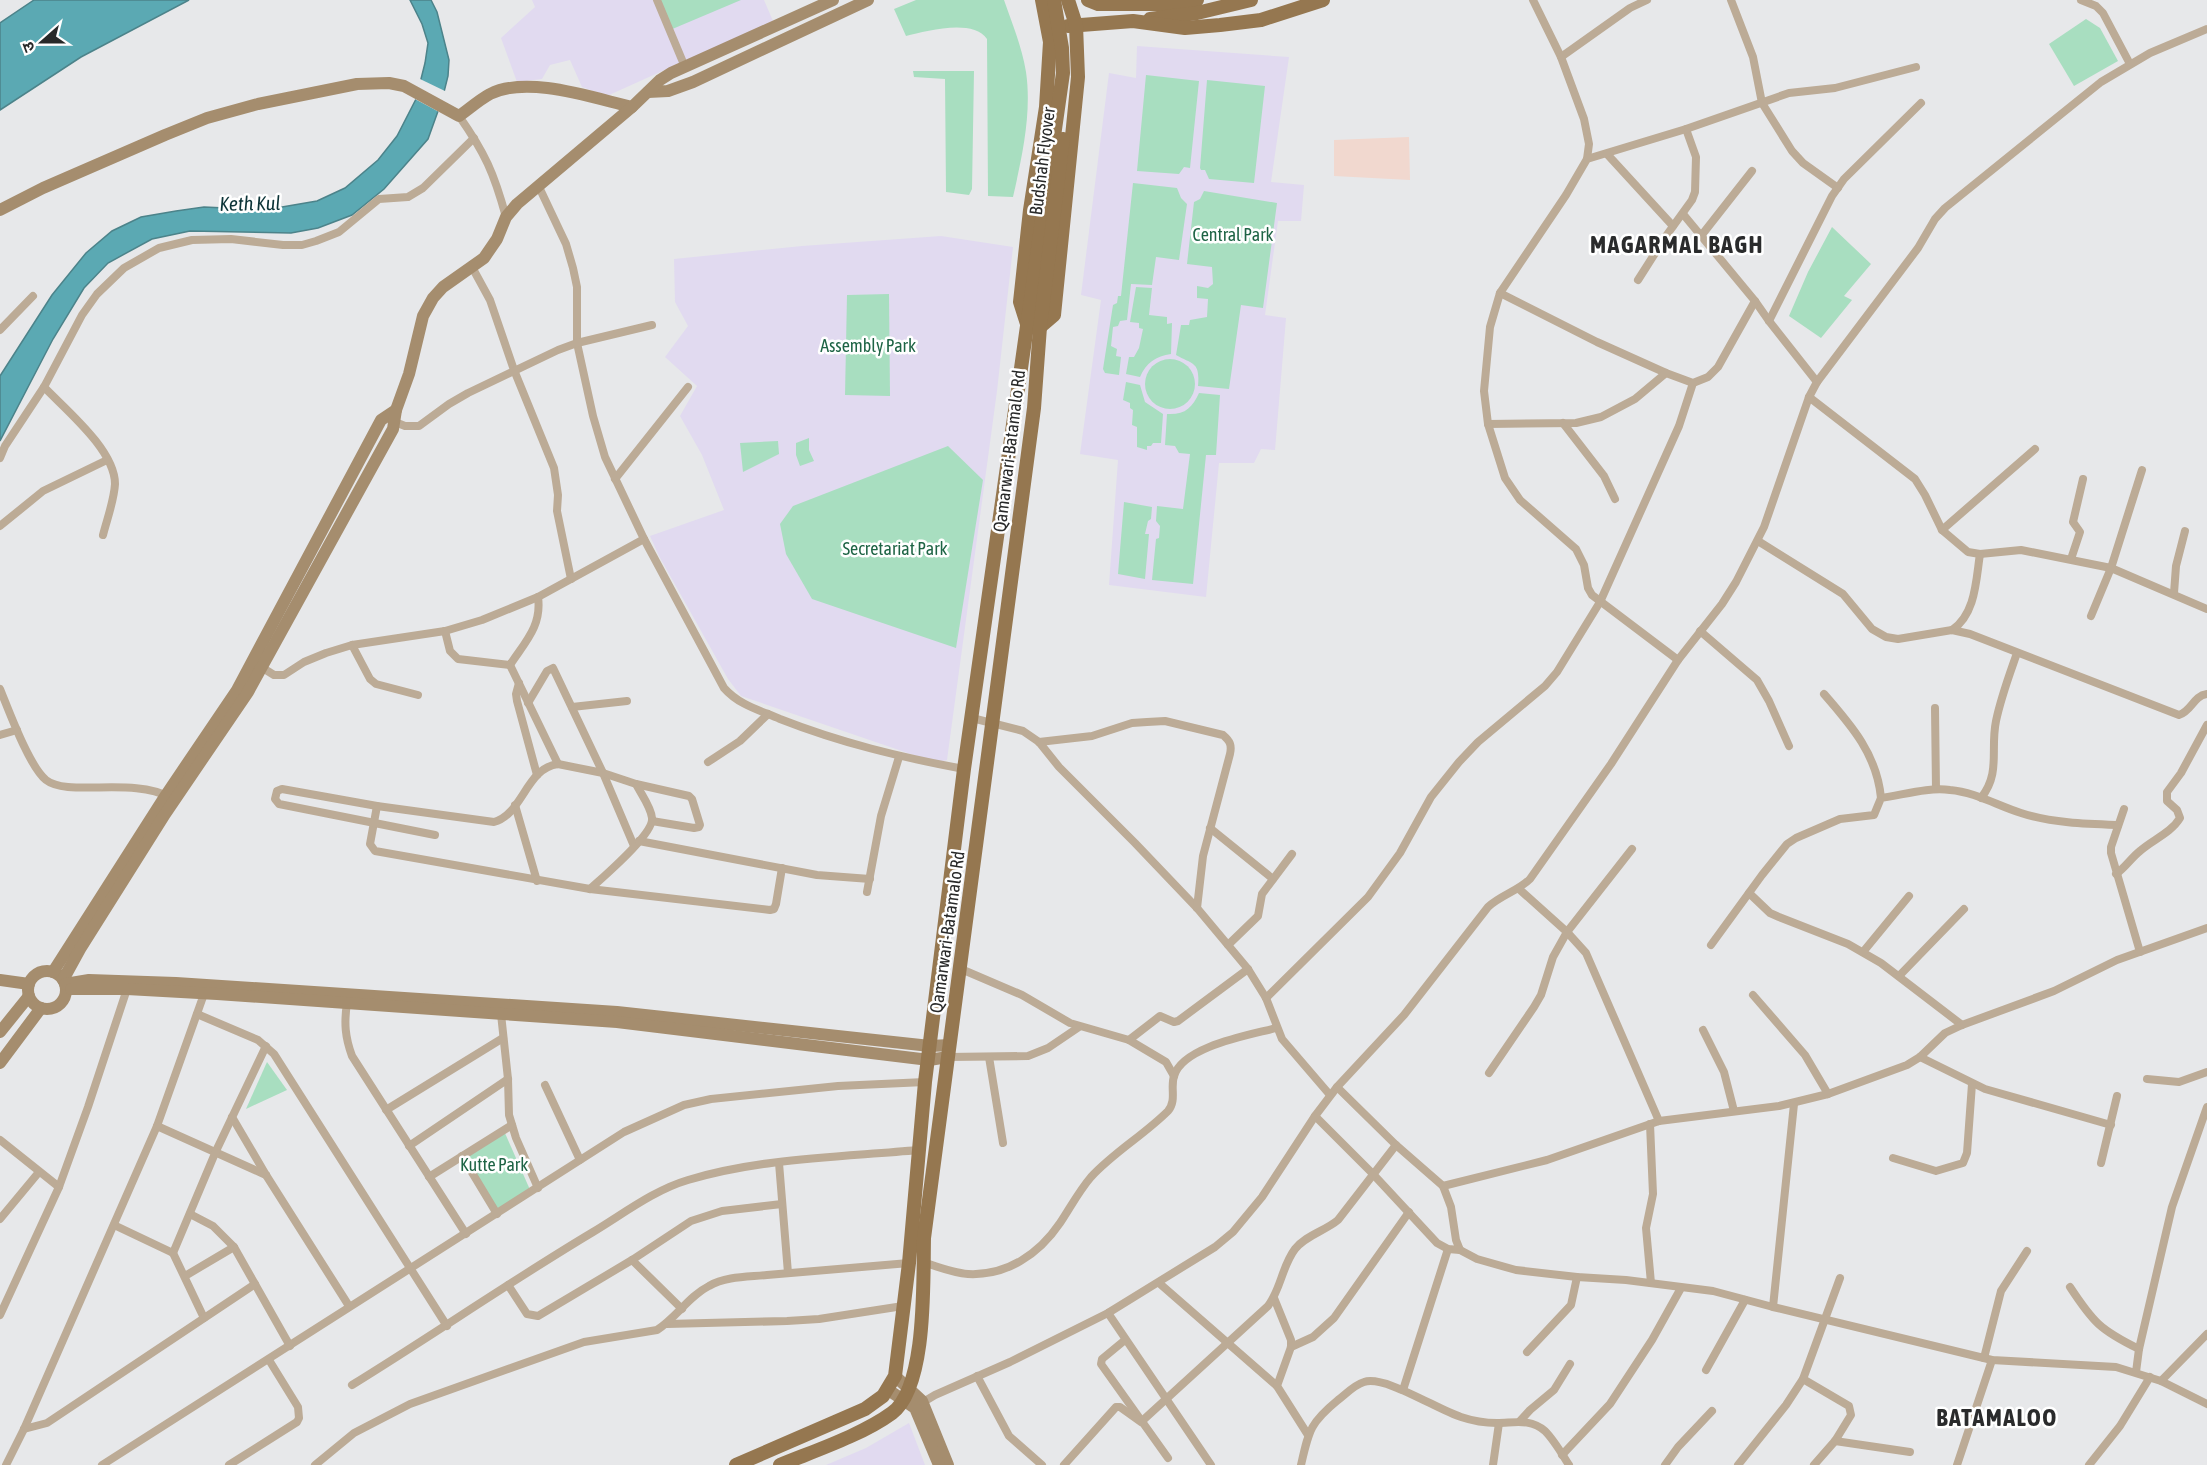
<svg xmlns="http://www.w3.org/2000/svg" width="2207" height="1465" font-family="'Asap Condensed','Noto Sans Devanagari',sans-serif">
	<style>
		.commercial { fill: #e1daf0 }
		.education { fill: #f1d8cf }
		.green { fill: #a8dec0 }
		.water { fill: #5ba9b3; stroke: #4c838a; stroke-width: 1.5 }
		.pier { fill: #e7e8ea }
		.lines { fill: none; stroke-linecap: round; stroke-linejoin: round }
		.street { stroke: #bcab96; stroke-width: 8 }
		.secondary { stroke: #a58d6e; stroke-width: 12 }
		.primary { stroke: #957750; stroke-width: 14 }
		.labels { text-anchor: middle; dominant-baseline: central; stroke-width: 5; stroke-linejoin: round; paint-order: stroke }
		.street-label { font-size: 18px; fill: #282929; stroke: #fff }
		.park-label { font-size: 18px; fill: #1e6445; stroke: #fff }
		.water-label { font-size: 20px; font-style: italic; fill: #0d3438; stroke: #fff }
		.district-label { font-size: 24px; font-weight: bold; letter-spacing: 1.5px; fill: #2a2b2c; stroke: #fff }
	</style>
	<rect width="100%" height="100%" fill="#e7e8ea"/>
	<!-- commercial -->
	<g class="commercial">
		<path d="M532 0H764L773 21 607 96 582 87 570 60 550 65 542 79 517 82 501 38 535 7Z"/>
		<path d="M1137 46 1289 57 1271 182 1304 185 1301 221H1278L1265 315 1286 318 1275 450 1261 449 1254 463H1219L1206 597 1109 585 1118 460 1080 454 1101 300 1081 295 1109 73 1136 78Z"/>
		<path d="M941 236 1013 247 997 391 947 760 937 763 741 696 728 679 659 556 650 536 724 510 702 455 680 416 697 386 665 357 688 326 675 302 674 259 802 246Z"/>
		<path d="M909 1423 925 1465H826L866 1448Z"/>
	</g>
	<!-- education -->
	<path class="education" d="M1409 137 1410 180 1334 176V140Z"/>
	<!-- green -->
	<g class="green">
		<path d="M658 0H741L670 30Z"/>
		<path d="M916 0H1004C1012 23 1022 47 1026 72 1032 113 1022 157 1013 197L988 196 987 39C973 18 926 31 906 36L894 9Z"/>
		<path d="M2086 19 2100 28 2118 61 2074 86 2049 44Z"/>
		<path d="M913 71H974L972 189 969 195 946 192 945 79 914 77Z"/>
		<path d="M1146 75 1199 81 1190 168 1184 167 1179 174 1137 171Z"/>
		<path d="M1207 80 1265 86 1254 183 1209 179 1205 170H1201L1200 168Z"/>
		<path d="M1133 183 1177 188 1181 198 1187 204 1179 260 1156 257 1152 285 1131 284 1127 320 1120 321 1118 326 1113 327 1111 346 1117 349 1116 356 1121 357 1119 375 1105 373 1103 369 1113 305 1117 303 1118 296H1121Z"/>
		<path d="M1204 191 1277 203 1263 308 1241 305 1229 389 1198 386C1200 362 1194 365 1176 355L1181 325H1189L1190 320 1207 317 1208 299 1197 298V286L1208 288 1213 284 1212 267 1187 264 1194 202 1200 199Z"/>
		<path d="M1832 227 1871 264 1844 296 1852 300 1821 338 1789 316 1808 272Z"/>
		<path d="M1136 287 1152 288 1149 315 1167 317V324L1172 323 1171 354C1156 356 1146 363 1140 377L1126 374 1129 357H1134L1139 348 1143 329 1139 328V323L1130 322Z"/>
		<path d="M889 294 890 396 845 395 847 295Z"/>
		<circle cx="1170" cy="384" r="25"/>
		<path d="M1126 382 1140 385 1145 402 1163 414 1161 443H1153L1151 446H1147V450L1137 447V427L1132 425 1133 410 1130 408V403L1123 400Z"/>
		<path d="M1199 393 1220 395 1216 455H1206L1193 584 1152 580 1156 539 1159 538 1160 526 1156 521 1157 506 1183 509 1190 454 1179 453 1175 446 1165 445 1167 414C1185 415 1192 408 1199 393Z"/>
		<path d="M809 438V450L814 461 800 466 796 455V443Z"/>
		<path d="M778 441 779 454 743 472 740 443Z"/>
		<path d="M948 446 983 480 956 648 812 599 786 554 780 524 793 506Z"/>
		<path d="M1124 502 1152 507 1151 519 1148 521 1145 534H1149L1145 579 1118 574Z"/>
		<path d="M267 1062 287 1090 246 1109Z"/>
		<path d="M504 1131 531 1192 497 1214 462 1156Z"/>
	</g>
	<!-- water -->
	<g class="water">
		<path d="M34 0H189L81 57 0 110V23Z"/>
		<path d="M410 0H431L437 12 449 60 448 76 442 100 428 139 384 189 352 215 318 228 291 233 190 231 152 239 108 263 84 288 53 339 0 441V376L52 295 86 253 112 231 141 217 176 211 204 207 247 209 282 207 317 201 345 188 378 160 397 136 416 99 425 63 428 43 422 24Z"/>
	</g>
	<!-- pier -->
	<path class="pier" d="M418 78 447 92 441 113 413 98Z"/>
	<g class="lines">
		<!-- street -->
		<g class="street">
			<path d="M657 0 685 67"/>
			<path d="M1533 0 1561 57 1584 119 1589 144 1587 159"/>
			<path d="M1731 0 1753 57 1762 103 1792 151 1803 163 1838 188"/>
			<path d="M2081 0 2096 6 2103 13 2130 64"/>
			<path d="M1561 57 1630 8 1647 0"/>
			<path d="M459 116C485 153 494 173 506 217"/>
			<path d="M1607 154 1673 226"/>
			<path d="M539 187 566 244 573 268 577 287V343L593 416 605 457 644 539 724 688C739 705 759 710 780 719 841 743 900 757 964 769"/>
			<path d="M1683 214 1755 301 1769 321 1817 382"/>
			<path d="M1701 236 1752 171"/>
			<path d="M472 267 490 300 514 370 554 468 558 495 557 511 571 579"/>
			<path d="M1638 280 1666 236 1692 200 1695 192 1696 157 1686 129"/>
			<path d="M1500 293 1597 342 1666 373 1693 383 1708 377 1718 367 1755 301"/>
			<path d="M1769 321 1832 196 1844 179 1921 103"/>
			<path d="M0 330 33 296"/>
			<path d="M44 387C66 410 115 450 115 484 114 501 107 519 103 535"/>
			<path d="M1809 397 1915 479 1925 495 1942 530 1968 552 1980 554 2021 550 2111 568 2207 609"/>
			<path d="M395 422 405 426H419L449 404 468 393 558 350 577 343 652 325"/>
			<path d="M1563 423 1604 476 1615 499"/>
			<path d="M1488 424 1576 423 1601 417 1635 399 1666 373"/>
			<path d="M0 458 5 446 44 387 82 315 97 294 124 268 159 248 192 240 231 239 283 245H302L316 241 339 232 379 199 408 197 423 188 474 138"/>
			<path d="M615 479 688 387"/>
			<path d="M0 526 43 491 107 460"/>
			<path d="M1942 530 2035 449"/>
			<path d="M1758 541 1843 594 1872 629 1886 637 1898 639 1952 630 1970 634 2179 715C2192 711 2193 696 2207 694"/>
			<path d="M2071 559 2080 532 2073 522 2083 479"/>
			<path d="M2174 593 2176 566 2185 531"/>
			<path d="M2091 616 2111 568 2142 470"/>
			<path d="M1952 630C1976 614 1976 579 1980 554"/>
			<path d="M445 631 450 651 458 659 510 665C525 642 542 626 538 597"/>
			<path d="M1700 631 1757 680 1769 701 1789 746"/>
			<path d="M352 645 370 679 376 684 418 695"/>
			<path d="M1678 660 1592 595 1588 588 1584 565 1576 549 1520 500 1505 478 1488 424 1484 391 1490 327 1500 293 1566 195 1587 159 1686 129 1789 93 1835 88 1916 67"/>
			<path d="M258 665 274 675H284L304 662 326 653 352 645 445 631 482 620 538 597 644 539"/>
			<path d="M510 665 558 764"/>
			<path d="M519 683 516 694 517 701 537 775"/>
			<path d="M0 689C9 711 29 766 46 780 67 797 134 777 169 797"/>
			<path d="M1824 694C1852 726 1877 755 1881 798"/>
			<path d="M528 703 547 671 553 668 603 773 634 846"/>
			<path d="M572 707 627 701"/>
			<path d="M1935 708 1936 789"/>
			<path d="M972 718 1023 731 1039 742 1059 767 1135 843 1197 908 1248 969 1266 998 1282 1039 1330 1095"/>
			<path d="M0 735 17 730"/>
			<path d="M1039 742 1092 736 1132 723 1147 722 1165 721 1223 735C1230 741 1232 745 1230 754L1203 856 1197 908"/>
			<path d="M708 762 740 741 768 714"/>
			<path d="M636 784 689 796 692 799 700 825 699 827 694 828 652 821"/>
			<path d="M1981 798C2001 773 1990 750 1996 721 2001 697 2009 676 2017 653"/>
			<path d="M515 805 537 881"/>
			<path d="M377 806 370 844 375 851 590 889 770 910 774 909 776 904 782 868"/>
			<path d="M2124 809 2111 847V853L2140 952"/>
			<path d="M1210 828 1273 879"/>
			<path d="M435 835 279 804 275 799 277 791 282 789 377 806 494 822C523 814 526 768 558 764L603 773 636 784C641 794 651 807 652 818 654 834 603 877 590 889"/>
			<path d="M639 841 817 875 870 879"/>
			<path d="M2116 874C2126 867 2131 858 2140 851 2152 840 2171 833 2180 818L2177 810 2167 801V792L2181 773 2207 725"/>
			<path d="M1519 889 1567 932 1586 953 1659 1121"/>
			<path d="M867 892 881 816 899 757"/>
			<path d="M1749 893 1770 913 1779 917 1848 944 1881 963 1962 1025"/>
			<path d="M1228 945 1258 916 1262 894 1292 854"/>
			<path d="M1711 945 1762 875 1787 844 1796 838 1840 819 1874 815 1881 798C1903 795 1928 787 1950 790 1975 792 1998 806 2021 813 2051 823 2087 824 2118 825"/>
			<path d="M1863 952 1909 896"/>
			<path d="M961 969 1022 995 1070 1023 1129 1040 1160 1016 1174 1022 1178 1021 1248 969"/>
			<path d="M1899 976 1964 909"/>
			<path d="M1753 995 1805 1055 1828 1094"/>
			<path d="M1266 998 1368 897 1400 853 1431 797 1459 762 1478 742 1545 686 1557 672 1600 602 1679 426 1693 383"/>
			<path d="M347 1003C344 1023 345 1037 352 1056L466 1234"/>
			<path d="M197 1014 258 1040 274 1054 447 1326"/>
			<path d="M501 1014 508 1079 509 1115 516 1138 538 1188"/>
			<path d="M1703 1030 1724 1072 1734 1111"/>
			<path d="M1129 1040 1166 1062 1174 1076"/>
			<path d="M948 1057 1028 1056 1048 1048 1079 1027"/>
			<path d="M989 1057 1003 1143"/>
			<path d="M1920 1057 1985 1089 2111 1125"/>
			<path d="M1489 1073 1534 1007 1541 995 1553 957 1567 932 1632 849"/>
			<path d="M2147 1079 2179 1082 2207 1072"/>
			<path d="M545 1085 580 1160"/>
			<path d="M1337 1087 1396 1145 1443 1186 1451 1207 1456 1240 1460 1250 1477 1259 1516 1270 1577 1277 1626 1280 1713 1291 1773 1307 1992 1360 2116 1367 2161 1381 2207 1404"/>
			<path d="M386 1110 503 1038"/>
			<path d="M1315 1116 1372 1173 1437 1243 1448 1249 1460 1250"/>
			<path d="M232 1117 266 1175 349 1306"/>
			<path d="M1650 1124 1653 1194 1646 1228 1651 1283"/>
			<path d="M157 1126 266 1175"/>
			<path d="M0 1140 59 1187"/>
			<path d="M409 1146 508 1079"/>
			<path d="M462 1156 497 1214"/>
			<path d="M1893 1158 1936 1171 1963 1163 1967 1153 1972 1084"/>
			<path d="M779 1163 788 1273"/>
			<path d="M2101 1163 2117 1096"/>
			<path d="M429 1177 512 1125"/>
			<path d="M1443 1186 1547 1160 1659 1121 1779 1106 1828 1094 1907 1065 1920 1057 1945 1033 1962 1025 2054 991 2117 960 2207 928"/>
			<path d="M190 1214 213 1226 234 1247 290 1346"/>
			<path d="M0 1219 39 1172"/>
			<path d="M114 1225 173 1253 204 1318"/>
			<path d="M173 1253 216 1151 266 1046"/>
			<path d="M632 1260 682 1309"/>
			<path d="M923 1262C938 1267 953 1273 968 1274 1007 1276 1039 1254 1060 1223 1070 1208 1079 1191 1091 1177 1114 1152 1144 1135 1168 1111 1177 1100 1170 1088 1174 1076 1183 1046 1250 1035 1276 1028"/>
			<path d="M185 1276 234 1247"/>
			<path d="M1159 1283 1277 1386"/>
			<path d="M508 1285 527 1314 538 1316 632 1260 691 1221 722 1211 782 1204"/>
			<path d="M2070 1287C2093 1322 2100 1330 2139 1349"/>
			<path d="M1274 1298 1291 1340V1347L1277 1386 1308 1435"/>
			<path d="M1773 1307 1794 1104"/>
			<path d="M1108 1313 1211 1465"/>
			<path d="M0 1315 59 1187 88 1107 127 989"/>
			<path d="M667 1324 787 1321 819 1319 903 1306"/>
			<path d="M1125 1340 1102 1359 1101 1364 1168 1458"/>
			<path d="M1291 1347 1313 1337 1334 1318 1409 1212"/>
			<path d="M1527 1352 1571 1305 1577 1277"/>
			<path d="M1984 1358 2001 1291 2027 1251"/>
			<path d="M1706 1370 1745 1300"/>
			<path d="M2136 1372 2139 1349 2172 1207 2207 1107"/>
			<path d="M977 1376 1009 1436 1042 1465"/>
			<path d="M1803 1379 1849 1406 1851 1415 1835 1441 1814 1465"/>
			<path d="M2161 1381 2207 1334"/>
			<path d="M352 1385C433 1335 511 1281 593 1232 623 1214 654 1190 688 1180 760 1158 843 1157 918 1150"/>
			<path d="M1403 1390 1448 1249"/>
			<path d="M920 1404 935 1395 1010 1362 1108 1313 1215 1247 1233 1232 1262 1197 1315 1116 1337 1087 1404 1015 1488 907C1501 895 1518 891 1530 879L1611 764 1678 660 1722 604 1736 582 1764 527 1809 397 1817 382 1918 248 1935 219 1945 208 2101 82 2150 53 2207 29"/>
			<path d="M1520 1421 1530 1410 1554 1390 1570 1364"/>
			<path d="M24 1429 47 1423 255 1284"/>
			<path d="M1835 1441 1910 1452"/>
			<path d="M1562 1455 1610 1404 1652 1340 1681 1288"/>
			<path d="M6 1465 24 1429 157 1126 204 994"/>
			<path d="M102 1465 624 1132 684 1105 711 1099 838 1086 925 1082"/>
			<path d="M229 1465 297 1422 299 1418 298 1407 269 1360"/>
			<path d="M315 1465 354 1433 410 1404 584 1342 657 1330C676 1318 689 1296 709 1286 726 1276 749 1277 767 1275 814 1271 862 1267 909 1263"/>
			<path d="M1064 1465 1116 1407H1120L1141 1422 1268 1306C1281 1289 1282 1266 1295 1249 1306 1235 1325 1231 1338 1220L1396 1145"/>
			<path d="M1301 1465C1309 1430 1310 1423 1338 1400 1346 1394 1354 1385 1364 1382 1385 1375 1438 1410 1461 1417 1473 1421 1485 1423 1497 1423 1514 1423 1530 1418 1545 1431 1554 1440 1562 1454 1569 1465"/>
			<path d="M1493 1465 1499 1423"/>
			<path d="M1665 1465 1678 1447 1712 1411"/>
			<path d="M1738 1465 1786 1405 1803 1379 1840 1278"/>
			<path d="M1957 1465 1992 1360"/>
			<path d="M2089 1465 2120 1426 2150 1377"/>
		</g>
		<!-- secondary -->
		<g class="secondary">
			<path d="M648 92 668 91 693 82 868 0"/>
			<path d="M0 210 43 188 165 135 207 118 258 104 357 84 389 83 404 86 459 116C469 109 479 100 490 94 528 75 593 98 632 107"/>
			<circle cx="47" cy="990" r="19"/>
			<path d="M53 972 166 795 237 690 381 420 396 410"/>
			<path d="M0 980 29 984"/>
			<path d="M63 980 80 949 165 814 248 692 393 429 396 410 409 374 423 316 433 298 443 287 484 258 497 239 506 217 517 204 632 107 660 80 671 73 833 0"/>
			<path d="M65 984 89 980 176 983 617 1012 930 1046 950 1045"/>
			<path d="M71 989H127L217 994 617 1022 929 1060 948 1057"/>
			<path d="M0 1032 29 996"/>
			<path d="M0 1063 41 1008"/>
			<path d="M895 1376 922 1401 948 1465"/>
			<path d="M887 1389 915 1408 939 1465"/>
		</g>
		<!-- primary -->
		<g class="primary">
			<path d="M1088 0 1098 4H1164L1197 0"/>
			<path d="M1150 19 1197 13 1251 0"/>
			<path d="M1068 26 1133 21 1185 28 1220 25 1261 20 1323 0"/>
			<path d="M1027 324 1020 302 1030 210 1046 107 1050 42 1042 0"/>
			<path d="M1040 327 1054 315 1078 77 1076 25 1068 0"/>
			<path d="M736 1465 865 1409 883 1396 895 1376 909 1263 925 1082 964 769 1063 73 1062 48 1054 0"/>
			<path d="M780 1465C814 1451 862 1435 892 1413 927 1387 923 1281 924 1238L1034 408 1040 327 1063 139"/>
		</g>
	</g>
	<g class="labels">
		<!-- street labels -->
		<g class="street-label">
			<text transform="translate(1042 161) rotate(-83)">Budshah Flyover</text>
			<text transform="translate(1009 451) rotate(-83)">Qamarwari-Batamalo Rd</text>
			<text transform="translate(947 932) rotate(-82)">Qamarwari-Batamalo Rd</text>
		</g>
		<!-- park labels -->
		<g class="park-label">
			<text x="1233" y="234">Central Park</text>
			<text x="868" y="345">Assembly Park</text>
			<text x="895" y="548">Secretariat Park</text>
			<text x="494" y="1164">Kutte Park</text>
		</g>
		<!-- water labels -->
		<g class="water-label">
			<text transform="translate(250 203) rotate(-1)">Keth Kul</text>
		</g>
		<!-- district labels -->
		<g class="district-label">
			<text x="1677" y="244">MAGARMAL BAGH</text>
			<text x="1997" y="1417">BATAMALOO</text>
		</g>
	</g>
	<!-- north arrow -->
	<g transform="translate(42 42) rotate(249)" stroke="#ffffff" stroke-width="4.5" paint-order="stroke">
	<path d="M0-4.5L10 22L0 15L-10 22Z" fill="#282929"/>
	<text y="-9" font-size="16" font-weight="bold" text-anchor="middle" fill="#282929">उ</text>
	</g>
</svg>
